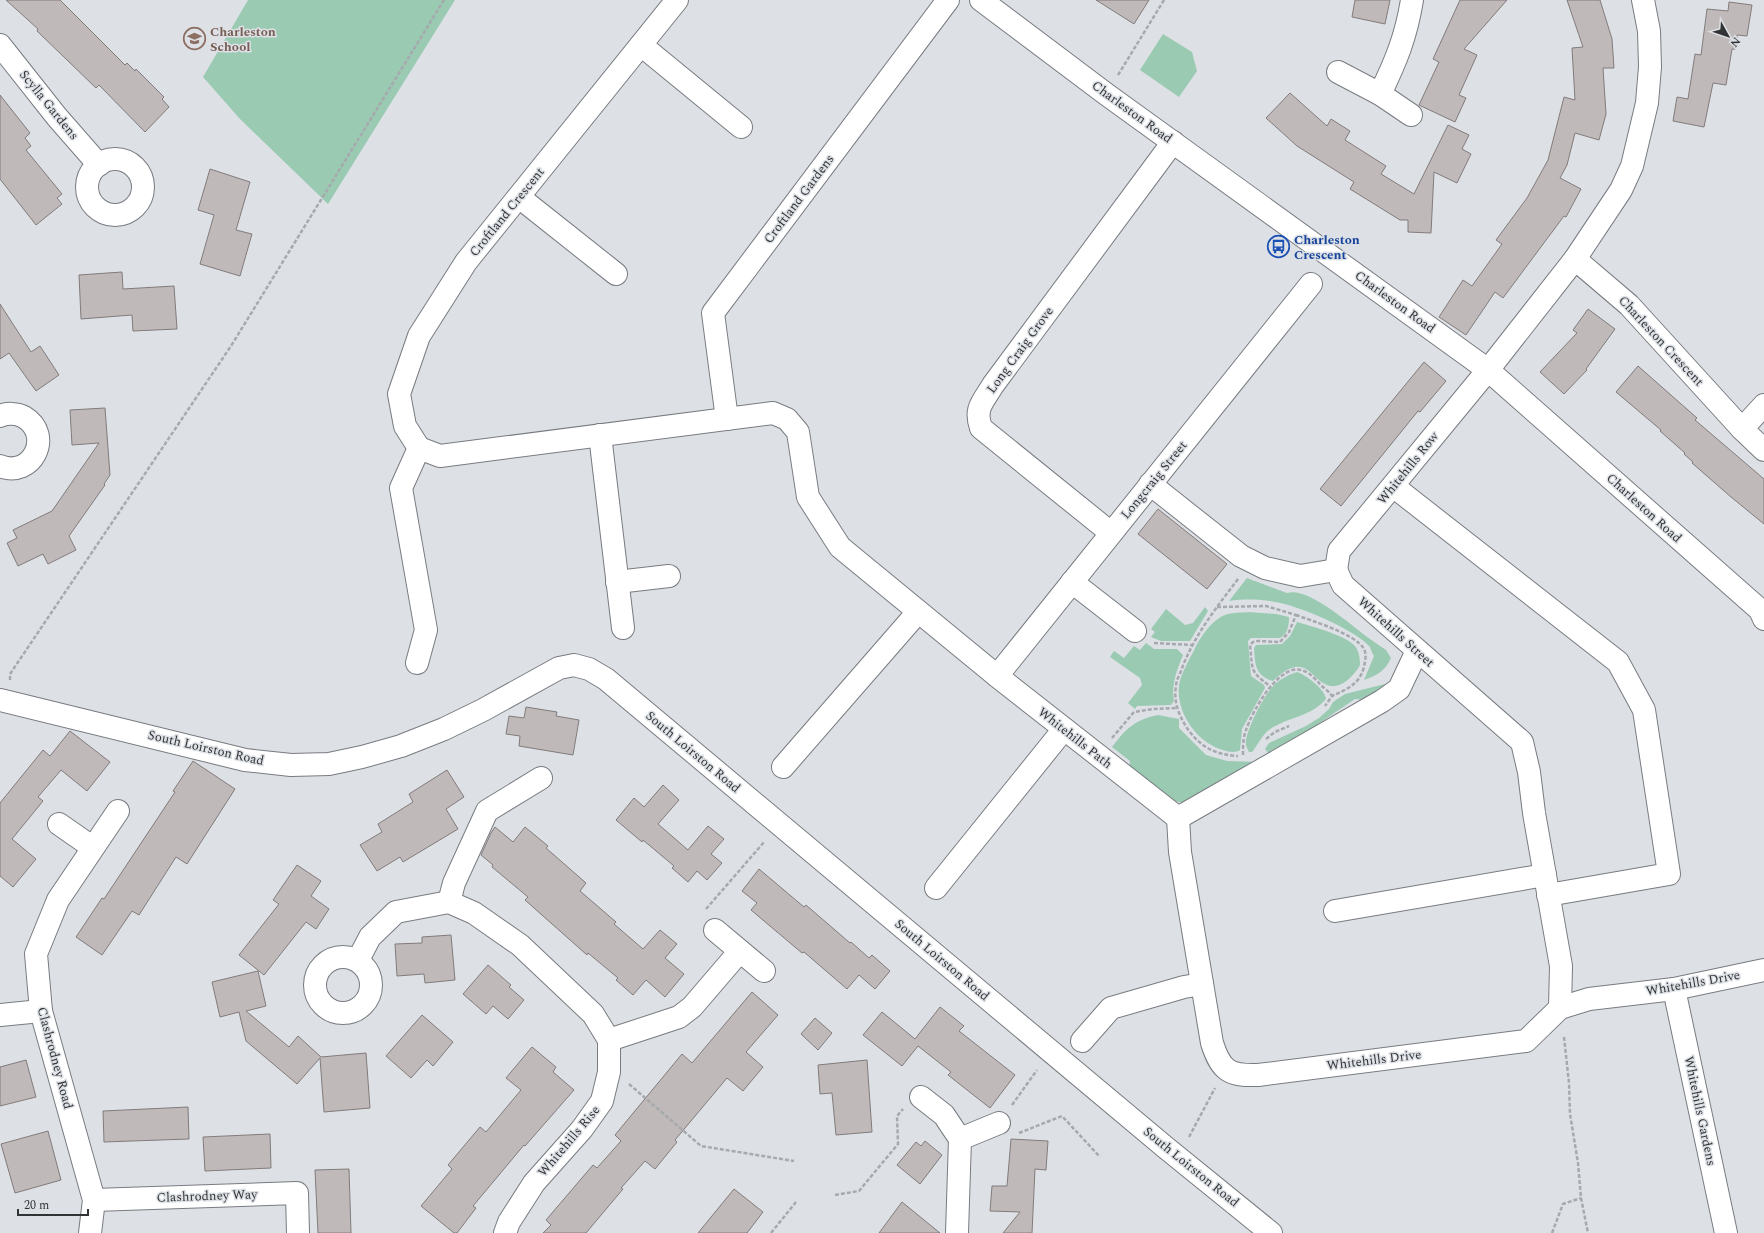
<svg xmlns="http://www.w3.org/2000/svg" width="1764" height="1233" font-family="Spectral,serif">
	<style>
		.green { fill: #9acab2 }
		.building { fill: #c0b9b9; stroke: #827b7b }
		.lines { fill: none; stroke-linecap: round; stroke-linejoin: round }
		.minor-casing { stroke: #787b80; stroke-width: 24 }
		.path { stroke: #a6a9ad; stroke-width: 2.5; stroke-dasharray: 4 2; stroke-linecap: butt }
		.minor { stroke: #fff; stroke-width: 22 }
		.labels { text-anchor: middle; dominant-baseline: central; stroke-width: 3; stroke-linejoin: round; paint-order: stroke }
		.education-label { font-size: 13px; font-weight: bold; fill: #785e54; stroke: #dde1e6; text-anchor: start }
		.street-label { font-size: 13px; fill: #323335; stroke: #dde1e6 }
		.transit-label { font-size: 13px; font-weight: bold; fill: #164399; stroke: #dde1e6; text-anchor: start }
	</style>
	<rect width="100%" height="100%" fill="#dde1e6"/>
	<!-- green -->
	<g class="green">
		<path d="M248 0H455L328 204 240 119 203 77Z"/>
		<path d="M1163 34 1192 52 1197 71 1179 97 1140 70Z"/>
		<path d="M1247 578 1287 593C1307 586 1350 624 1366 636 1372 641 1379 645 1386 650L1391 658C1385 671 1378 675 1364 680L1374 656C1372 653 1371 650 1370 647 1356 630 1297 605 1275 602 1260 599 1245 599 1229 601Z"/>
		<path d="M1205 607 1208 611 1190 641H1161L1151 637 1155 632 1151 629 1166 609 1185 625 1193 623Z"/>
		<path d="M1249 612 1276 614 1289 617C1289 625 1288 634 1280 638H1251L1248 641 1251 676 1264 685 1265 688 1242 729 1240 750C1234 754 1226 751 1220 749 1196 741 1176 712 1179 686 1180 674 1191 657 1196 646 1202 635 1212 620 1225 615 1232 612 1242 613 1249 612Z"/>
		<path d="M1297 622C1311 626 1344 635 1354 645 1359 650 1360 658 1360 665 1354 676 1339 692 1325 684 1316 680 1310 668 1300 667 1291 665 1279 675 1273 681 1255 676 1255 664 1254 648L1256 645 1282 644 1290 636Z"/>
		<path d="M1146 643 1154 649H1177L1183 655C1177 670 1171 684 1174 701L1171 705 1137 706 1135 709 1128 703 1142 685 1140 678 1110 657 1114 651 1124 658 1134 646 1140 650Z"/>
		<path d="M1297 672C1306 675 1325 689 1326 699 1311 717 1287 717 1269 730 1262 735 1258 745 1252 752H1249C1247 748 1245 744 1246 740 1249 725 1264 695 1275 684 1281 679 1290 674 1297 672Z"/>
		<path d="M1385 684 1388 687 1366 700 1355 699 1271 756 1265 749 1269 743 1306 726 1319 718 1329 709 1333 702 1345 694Z"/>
		<path d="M1158 715 1179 719V728L1206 755 1227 761 1259 762 1232 774 1188 803 1170 801 1129 770 1130 761 1112 747C1126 729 1134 720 1158 715Z"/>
	</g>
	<!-- building -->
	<g class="building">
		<path d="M6 0H60L125 65 127 63 135 71 136 69 164 97 162 99 169 107 145 132 99 85 96 88 37 31 38 29Z"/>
		<path d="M1096 0H1149L1134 24Z"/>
		<path d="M1355 0H1390L1385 24 1352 17Z"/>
		<path d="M1460 0H1507L1464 49 1477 55 1459 95 1466 98 1455 122 1419 105 1439 62 1433 59Z"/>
		<path d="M1567 0H1600L1612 39 1614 68H1603L1606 114 1599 140 1575 133 1567 165 1560 178 1581 189 1566 217 1564 216 1503 298 1495 292 1466 335 1439 317 1463 280 1472 286 1502 244 1496 240 1527 198 1548 160 1564 97 1575 100 1572 48 1583 47Z"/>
		<path d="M1729 2 1752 5 1747 36 1737 35 1736 49H1732L1726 85 1713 83 1704 127 1673 121 1677 97 1688 99 1695 54 1701 55 1707 9 1728 11Z"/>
		<path d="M1290 93 1327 126 1331 119 1350 131 1345 140 1386 166 1381 174 1414 194 1448 125 1469 135 1462 149 1471 154 1457 183 1434 172 1431 233 1408 232V220H1400L1350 189 1354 182 1297 146 1266 118Z"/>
		<path d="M0 95 30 133 25 138 31 146 26 150 62 194 57 198 62 204 36 225 0 179Z"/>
		<path d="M210 169 250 182 236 230 252 234 240 276 200 264 214 215 198 210Z"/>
		<path d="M122 272 123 289 174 286 177 329 133 331 132 315 81 319 79 275Z"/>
		<path d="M0 304 31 352 40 346 59 375 36 391 9 353 0 359Z"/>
		<path d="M1588 309 1615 329 1586 369 1587 370 1564 394 1540 372 1577 333 1573 330Z"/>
		<path d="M1424 362 1446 381 1420 412 1418 411 1341 506 1320 489Z"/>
		<path d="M1638 366 1697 418 1695 420 1764 479V524L1731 497 1692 463 1693 462 1684 454 1685 453 1660 431 1661 430 1616 392Z"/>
		<path d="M105 408 110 475 104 484 105 485 69 536 76 550 48 564 43 554 18 566 7 543 17 538 13 530 52 511 99 443 72 445 70 410Z"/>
		<path d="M1158 509 1227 564 1207 589 1138 534Z"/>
		<path d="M526 707 557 712 556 716 579 720 573 755 519 746 520 736 506 734 509 716 524 718Z"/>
		<path d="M70 731 110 762 87 791 61 770 38 797 43 801 12 839 36 859 13 887 0 876V803L43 750 50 756Z"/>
		<path d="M193 761 235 789 187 864 176 857 139 915 132 911 102 955 76 937 102 898 104 899 175 792 173 791Z"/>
		<path d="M447 770 464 797 446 809 458 829 403 862 400 857 377 871 360 845 382 832 378 824 413 802 409 794Z"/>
		<path d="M663 785 679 800 658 824 688 850 708 826 724 839 711 854 722 863 707 880 697 871 688 882 672 868 674 866 643 840 642 842 616 820 634 798 644 807Z"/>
		<path d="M495 827 513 842 525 827 548 846 546 848 586 883 580 891 616 922 614 924 643 949 660 930 677 944 665 958 684 974 665 997 646 980 633 995 616 980 618 978 588 953 587 955 525 900 528 897 492 867 493 865 481 855 491 833Z"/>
		<path d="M297 865 321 881 311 896 329 909 316 929 306 922 264 975 239 955 279 904 273 900Z"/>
		<path d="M759 869 804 907 806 905 850 943 851 942 869 958 872 955 890 971 875 989 859 975 847 989 804 952 802 953 751 910 757 903 742 891Z"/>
		<path d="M451 935 455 980 425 983 424 974 397 976 395 944 422 943V937Z"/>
		<path d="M488 965 511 985 509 987 524 1000 508 1019 493 1006 486 1014 463 994Z"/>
		<path d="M258 971 266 1006 246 1011 289 1047 298 1036 321 1057 366 1053 370 1108 324 1112 320 1058 297 1084 246 1041 239 1012 220 1017 212 982Z"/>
		<path d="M752 992 778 1015 746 1052 763 1067 743 1091 727 1078 675 1140 677 1142 655 1169 645 1161 621 1188 623 1189 586 1233H543L551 1225 546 1220 593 1165 597 1168 621 1141 615 1135 682 1054 692 1063Z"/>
		<path d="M940 1007 964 1026 959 1031 1015 1075 990 1108 948 1075 951 1072 918 1046 902 1066 863 1035 882 1012 915 1039Z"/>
		<path d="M422 1015 453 1042 433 1066 427 1060 411 1078 386 1056Z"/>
		<path d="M815 1018 832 1033 818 1050 801 1034Z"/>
		<path d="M532 1047 556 1067 553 1072 574 1090 525 1146 524 1145 473 1206 476 1208 457 1233H454L421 1206 452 1169 448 1165 480 1127 486 1132 521 1090 506 1078Z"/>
		<path d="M26 1060 36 1097 0 1106V1067Z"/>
		<path d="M867 1060 872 1132 836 1135 832 1093 820 1094 818 1065Z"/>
		<path d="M188 1107 189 1139 104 1142 103 1111Z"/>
		<path d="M48 1131 61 1180 15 1193 1 1144Z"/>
		<path d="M270 1134 271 1168 205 1171 203 1137Z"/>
		<path d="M1011 1139 1048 1141 1046 1170 1035 1169 1032 1233H1003L1020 1212 990 1211 992 1186H1007Z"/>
		<path d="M925 1141 942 1155 920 1184 897 1165 916 1142 921 1146Z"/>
		<path d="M349 1169 351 1233H318L315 1170Z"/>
		<path d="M734 1189 763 1212 747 1233H698Z"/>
		<path d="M902 1202 940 1233H879Z"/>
	</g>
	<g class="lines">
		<defs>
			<g id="minor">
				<path d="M981 0 1106 94 1488 370 1760 610 1764 619"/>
				<path d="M0 45 57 117 99 165"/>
				<path d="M641 45 741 127"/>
				<path d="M1338 72 1380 94 1411 115"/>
				<path d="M1380 94C1396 61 1406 37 1412 0"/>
				<circle cx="115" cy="187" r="28"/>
				<path d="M519 197 616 274"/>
				<path d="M1575 259 1629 305 1742 429 1764 450"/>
				<path d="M0 416C7 413 17 413 24 417 54 435 32 479 0 466"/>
				<path d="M727 419 713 313 948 0"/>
				<path d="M1742 429 1764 405"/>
				<path d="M600 435 623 628"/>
				<path d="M419 448 440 456 773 413 787 419 798 432 808 497 840 547 997 676 1178 818 1382 701 1399 689 1417 651"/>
				<path d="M419 448 405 426 399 394 419 336 466 262 677 0"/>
				<path d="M1150 484 1241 556 1265 568 1300 576 1336 570"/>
				<path d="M1393 486 1618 662 1644 710 1669 874 1548 895"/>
				<path d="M1111 533 981 428C974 408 983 402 993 385L1173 142"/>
				<path d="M1336 570 1339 551 1488 370 1575 259 1621 190 1632 166 1647 103 1650 67 1649 31 1643 0"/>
				<path d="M1336 570 1343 585 1522 742 1529 772 1534 813 1561 966 1560 1008"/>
				<path d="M617 582 669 576"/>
				<path d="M1072 582 1135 631"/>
				<path d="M417 663 426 630 401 488 419 448"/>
				<path d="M997 676 1311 284"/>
				<path d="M0 700 245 760 291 765 329 764 362 757 401 746 444 729 483 710 559 668 574 665 589 669 606 679 1165 1147 1271 1233"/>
				<path d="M783 767 918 612"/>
				<path d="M1178 818 1180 852 1212 1043C1221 1071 1229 1076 1258 1075L1526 1041 1560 1008 1589 999 1674 989 1764 970"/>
				<path d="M59 824 92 847"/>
				<path d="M936 888 1064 729"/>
				<path d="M449 902 454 883 487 811 541 778"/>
				<path d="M1335 911 1545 875"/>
				<path d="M715 930 764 971"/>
				<circle cx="343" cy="985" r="28"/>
				<path d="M358 960 370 937 396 912 449 902 474 913 520 945 593 1014 609 1040V1072L602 1101 582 1129 534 1183 509 1222 505 1233"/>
				<path d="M1674 989 1726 1233"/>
				<path d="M0 1015 41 1011"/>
				<path d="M609 1040 679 1017 692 1007 740 951"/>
				<path d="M1082 1041 1111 1008 1184 987 1202 984"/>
				<path d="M921 1097 944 1115 960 1139 957 1233"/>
				<path d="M960 1139 999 1123"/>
				<path d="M94 1200 297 1193 298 1233"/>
				<path d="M90 1233 94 1200 41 1011 36 954 58 900 118 811"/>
			</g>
		</defs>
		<!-- minor casing -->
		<use href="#minor" class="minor-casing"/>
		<!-- path -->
		<g class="path">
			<path d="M1118 75 1164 0"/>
			<path d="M1238 579C1216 608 1193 637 1181 671 1179 676 1176 681 1176 686 1173 703 1180 718 1189 731 1202 748 1217 755 1238 756"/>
			<path d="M1217 607 1266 606 1296 615 1289 632 1280 642 1258 641 1253 642 1250 645C1253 670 1249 671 1270 686"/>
			<path d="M1296 615C1312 621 1356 634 1364 649 1367 655 1365 661 1364 667 1359 685 1347 689 1332 696"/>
			<path d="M1154 643 1192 645"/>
			<path d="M10 680V674L231 346 444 0"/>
			<path d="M1112 738 1134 712 1153 709 1177 708"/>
			<path d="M1266 739 1275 732 1289 726"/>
			<path d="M1243 755C1243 746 1243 738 1246 730 1252 712 1280 660 1304 671 1310 673 1315 679 1319 683 1323 688 1328 690 1332 696L1325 706"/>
			<path d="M706 909 765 841"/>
			<path d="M1564 1037 1569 1083 1570 1114 1578 1163 1581 1198 1588 1233"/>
			<path d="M629 1084 701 1146 794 1161"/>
			<path d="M1012 1105 1037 1070"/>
			<path d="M1019 1133 1062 1116 1100 1157"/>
			<path d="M1189 1137 1215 1088"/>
			<path d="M835 1195 859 1191 898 1144 897 1116 903 1109"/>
			<path d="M771 1233 796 1202"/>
			<path d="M1552 1233 1563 1204 1581 1198"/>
		</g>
		<!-- minor -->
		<use href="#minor" class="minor"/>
	</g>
	<!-- icons -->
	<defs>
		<symbol id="school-ring" viewBox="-11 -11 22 22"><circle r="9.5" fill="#dde1e6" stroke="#8d6e63" stroke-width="1.5"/><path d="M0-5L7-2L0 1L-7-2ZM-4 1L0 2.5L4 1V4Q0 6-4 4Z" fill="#8d6e63"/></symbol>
		<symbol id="bus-ring" viewBox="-11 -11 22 22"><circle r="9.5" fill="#dde1e6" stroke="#1a4fb4" stroke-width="1.5"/><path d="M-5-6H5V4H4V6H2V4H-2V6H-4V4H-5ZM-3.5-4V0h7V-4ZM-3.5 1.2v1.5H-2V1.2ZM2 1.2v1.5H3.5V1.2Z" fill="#1a4fb4"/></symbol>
	</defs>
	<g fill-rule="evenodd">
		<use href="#school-ring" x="182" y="26" width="25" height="25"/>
		<use href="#bus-ring" x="1266" y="234" width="25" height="25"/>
	</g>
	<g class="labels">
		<!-- education labels -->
		<g class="education-label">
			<text x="210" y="32">Charleston<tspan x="210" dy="15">School</tspan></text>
		</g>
		<!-- street labels -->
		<g class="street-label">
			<text transform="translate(49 105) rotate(51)">Scylla Gardens</text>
			<text transform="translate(1132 112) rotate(36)">Charleston Road</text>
			<text transform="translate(799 199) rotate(-53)">Croftland Gardens</text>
			<text transform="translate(507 212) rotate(-51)">Croftland Crescent</text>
			<text transform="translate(1395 302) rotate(36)">Charleston Road</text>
			<text transform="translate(1661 341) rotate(47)">Charleston Crescent</text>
			<text transform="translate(1020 350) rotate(-54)">Long Craig Grove</text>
			<text transform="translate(1408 468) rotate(-51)">Whitehills Row</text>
			<text transform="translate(1154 480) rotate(-51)">Longcraig Street</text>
			<text transform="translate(1644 508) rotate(42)">Charleston Road</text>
			<text transform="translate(1396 632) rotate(42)">Whitehills Street</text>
			<text transform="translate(1075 738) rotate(38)">Whitehills Path</text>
			<text transform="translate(206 748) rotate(13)">South Loirston Road</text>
			<text transform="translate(693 752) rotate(40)">South Loirston Road</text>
			<text transform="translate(942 960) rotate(40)">South Loirston Road</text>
			<text transform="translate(1693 983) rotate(-10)">Whitehills Drive</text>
			<text transform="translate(55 1058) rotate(75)">Clashrodney Road</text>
			<text transform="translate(1374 1060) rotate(-7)">Whitehills Drive</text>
			<text transform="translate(1700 1111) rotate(78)">Whitehills Gardens</text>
			<text transform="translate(569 1141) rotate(-50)">Whitehills Rise</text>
			<text transform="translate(1191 1167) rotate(39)">South Loirston Road</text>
			<text transform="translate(207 1196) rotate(-2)">Clashrodney Way</text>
		</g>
		<!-- transit labels -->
		<g class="transit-label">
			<text x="1294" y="240">Charleston<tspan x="1294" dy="15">Crescent</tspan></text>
		</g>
	</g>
	<!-- north arrow -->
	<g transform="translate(1728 36) rotate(130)" stroke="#dde1e6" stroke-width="3" paint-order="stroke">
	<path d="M0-3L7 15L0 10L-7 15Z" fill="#323335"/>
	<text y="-6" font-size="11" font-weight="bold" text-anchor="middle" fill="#323335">N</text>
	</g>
	<!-- scale -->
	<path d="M18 1209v6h70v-6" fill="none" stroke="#323335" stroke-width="2"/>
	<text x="24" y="1209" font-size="12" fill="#323335" stroke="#dde1e6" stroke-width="3" paint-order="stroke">20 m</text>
</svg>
